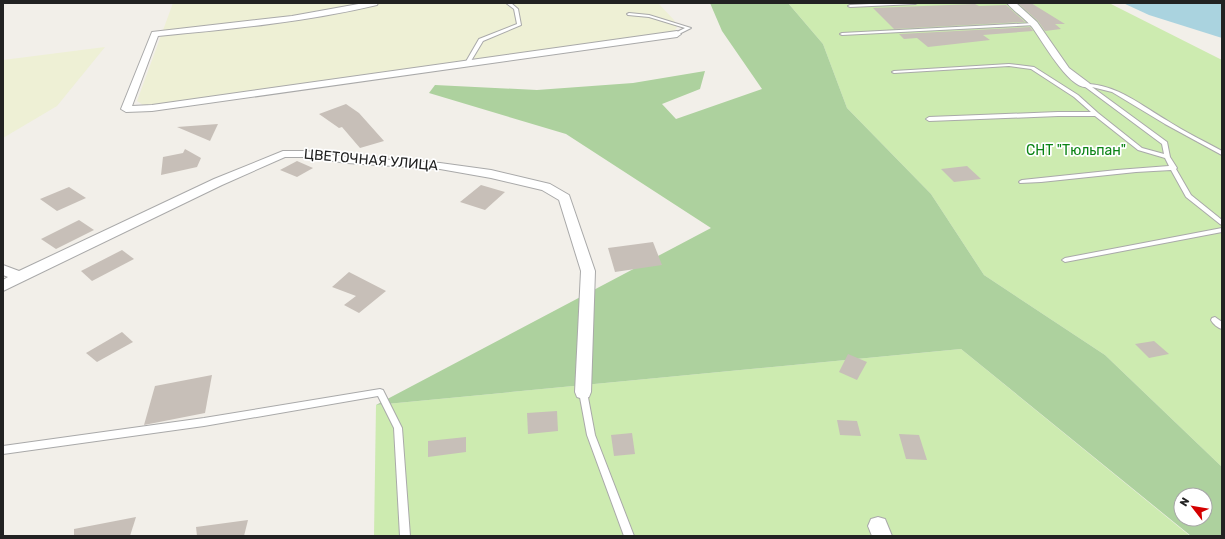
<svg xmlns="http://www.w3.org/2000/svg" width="1225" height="539" font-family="Rubik,sans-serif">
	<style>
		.farmland { fill: #eef0d5 }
		.grass { fill: #cdebb0 }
		.forest { fill: #add19e; fill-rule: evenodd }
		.water { fill: #aad3df }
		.building { fill: #c7bfb8 }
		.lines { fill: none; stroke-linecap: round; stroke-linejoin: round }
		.lane-casing { stroke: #a9a9a9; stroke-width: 2 }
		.street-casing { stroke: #a9a9a9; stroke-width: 2 }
		.lane { fill: #fff; fill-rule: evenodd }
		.street { fill: #fff; fill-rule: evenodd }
		.labels { text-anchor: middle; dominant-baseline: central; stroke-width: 3.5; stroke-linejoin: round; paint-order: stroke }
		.park-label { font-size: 14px; fill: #0c8416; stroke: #fff }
		.street-label { font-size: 14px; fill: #222; stroke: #fff }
	</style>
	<rect width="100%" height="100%" fill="#f2efe9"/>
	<!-- farmland -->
	<g class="farmland">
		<path d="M173 3H658L674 20 677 27 674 32 168 103 143 105 137 101Z"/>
		<path d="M105 47 57 106 3 138V60Z"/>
	</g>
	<!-- grass -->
	<g class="grass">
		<path d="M788 3H1109L1222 60V467L1105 355 984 275 931 194 847 108 823 44Z"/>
		<path d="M961 349 1190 536H374L376 405Z"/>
	</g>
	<!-- forest -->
	<path class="forest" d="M710 3H788L823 44 847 108 931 194 984 275 1105 355 1222 467V536H1191L961 349 376 405 711 228 566 134 429 93 435 85 537 90 633 83 705 71 700 89 662 104 676 119 762 89 722 31ZM1181 495H1205V519H1181Z"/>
	<!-- water -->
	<path class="water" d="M1123 3H1222V38L1149 15Z"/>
	<!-- building -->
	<g class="building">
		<path d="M1031 3 1065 24H1055L1061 29 1045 31 1038 21 1019 4Z"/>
		<path d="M975 4 979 6 1006 5 1025 22 894 29 873 8Z"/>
		<path d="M1030 27 1033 31 983 35 990 40 928 47 917 38 904 39 899 34Z"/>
		<path d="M346 104 359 113 384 141 360 148 342 127 339 128 319 114Z"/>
		<path d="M218 124 210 141 177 127Z"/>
		<path d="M185 149 201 158 197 167 161 175 163 157 183 153Z"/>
		<path d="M297 161 313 168 297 177 280 170Z"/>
		<path d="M967 166 981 179 954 182 941 169Z"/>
		<path d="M481 185 505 192 485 210 460 202Z"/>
		<path d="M69 187 86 198 57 211 40 199Z"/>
		<path d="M79 220 94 230 56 249 41 239Z"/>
		<path d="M653 242 662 265 615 272 608 248Z"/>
		<path d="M122 250 134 259 92 281 81 271Z"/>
		<path d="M349 272 386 291 359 313 344 305 356 296 332 287Z"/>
		<path d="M122 332 133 342 97 362 86 353Z"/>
		<path d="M1154 341 1169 354 1149 358 1135 344Z"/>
		<path d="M848 354 867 362 857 380 839 372Z"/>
		<path d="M212 375 205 413 144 425 155 386Z"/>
		<path d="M557 411 558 431 528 434 527 413Z"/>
		<path d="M837 420 857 421 861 436 840 435Z"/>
		<path d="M632 433 635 454 614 456 611 435Z"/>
		<path d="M899 434 919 435 927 460 906 459Z"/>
		<path d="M466 437V452L428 457V441Z"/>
		<path d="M136 517 130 536H74V529Z"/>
		<path d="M248 520 244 536H197L196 527Z"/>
	</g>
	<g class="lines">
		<defs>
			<g id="lane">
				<path d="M506 3H511L518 9 521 25 483 41 468 66H464V65L479 39 517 24 514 9Z"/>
				<path d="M889 3H917L915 4 850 7 848 6 850 5Z"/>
				<path d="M629 13 649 15 691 28 677 35 675 34V33L685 28 649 17 628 15 627 14Z"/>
				<path d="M1034 23H1035V25L842 35 840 34 842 33Z"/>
				<path d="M1009 64 1034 67 1078 95 1098 113 1142 148 1164 154 1162 144 1084 86V84C1115 83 1142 106 1168 121 1185 132 1204 141 1222 151V155L1220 154 1165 124 1112 92 1092 87 1167 142 1170 157 1177 168 1176 169 1191 195 1222 220V225L1220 224 1186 197 1171 170 1136 172 1041 182 1020 183 1019 182 1020 181 1022 180 1117 170 1169 166 1165 158 1138 150 1095 116H1058L929 121 926 119 929 117 1058 112H1091L1074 97 1031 69 1009 66 894 73 892 72 894 71Z"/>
				<path d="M1222 228V232L1065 262 1062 260 1065 258Z"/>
				<path d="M1215 317 1222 322V329C1218 328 1213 324 1211 320L1212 318Z"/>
				<path d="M380 389 383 390 402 428 410 536H400L394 428 378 396 204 426 3 454V446L204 418Z"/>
				<path d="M583 389 586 390 587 392 595 435 634 536H624L587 435 579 392 580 390Z"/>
			</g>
			<g id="street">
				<path d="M364 3H378L377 5C305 22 232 29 158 36L132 106 152 105 677 31 681 34 677 37 152 111 126 112 121 109 152 32 292 16Z"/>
				<path d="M1007 3H1016L1037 22 1069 68 1089 83 1091 85 1089 87C1070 92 1042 40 1032 27 1025 18 1014 12 1007 3Z"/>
				<path d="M283 151H306L347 157 440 163 491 170 550 184 569 195 595 271 591 392 589 397 583 399 577 397 575 392 581 271 559 200 542 190 491 178 440 169 347 163 306 157H285L222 185 3 291V280L8 277 3 275V265L19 271 214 179Z"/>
				<path d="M878 517 885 519 892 536H872L868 526 871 519Z"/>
			</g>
		</defs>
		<!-- lane casing -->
		<use href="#lane" class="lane-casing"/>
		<!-- street casing -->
		<use href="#street" class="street-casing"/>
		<!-- lane -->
		<use href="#lane" class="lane"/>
		<!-- street -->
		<use href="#street" class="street"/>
	</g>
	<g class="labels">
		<!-- park labels -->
		<g class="park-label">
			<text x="1076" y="150">СНТ "Тюльпан"</text>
		</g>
		<!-- street labels -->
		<g class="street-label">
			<text transform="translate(371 160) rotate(5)">ЦВЕТОЧНАЯ УЛИЦА</text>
		</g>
	</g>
	<!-- border -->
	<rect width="1225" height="539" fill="none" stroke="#222222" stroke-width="8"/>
	<!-- north arrow -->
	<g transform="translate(1193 507) rotate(301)"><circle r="19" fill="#ffffff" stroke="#a7a7a7"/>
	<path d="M0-3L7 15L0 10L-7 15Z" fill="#d40000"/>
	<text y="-6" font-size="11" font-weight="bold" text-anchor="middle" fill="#222222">N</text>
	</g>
</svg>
